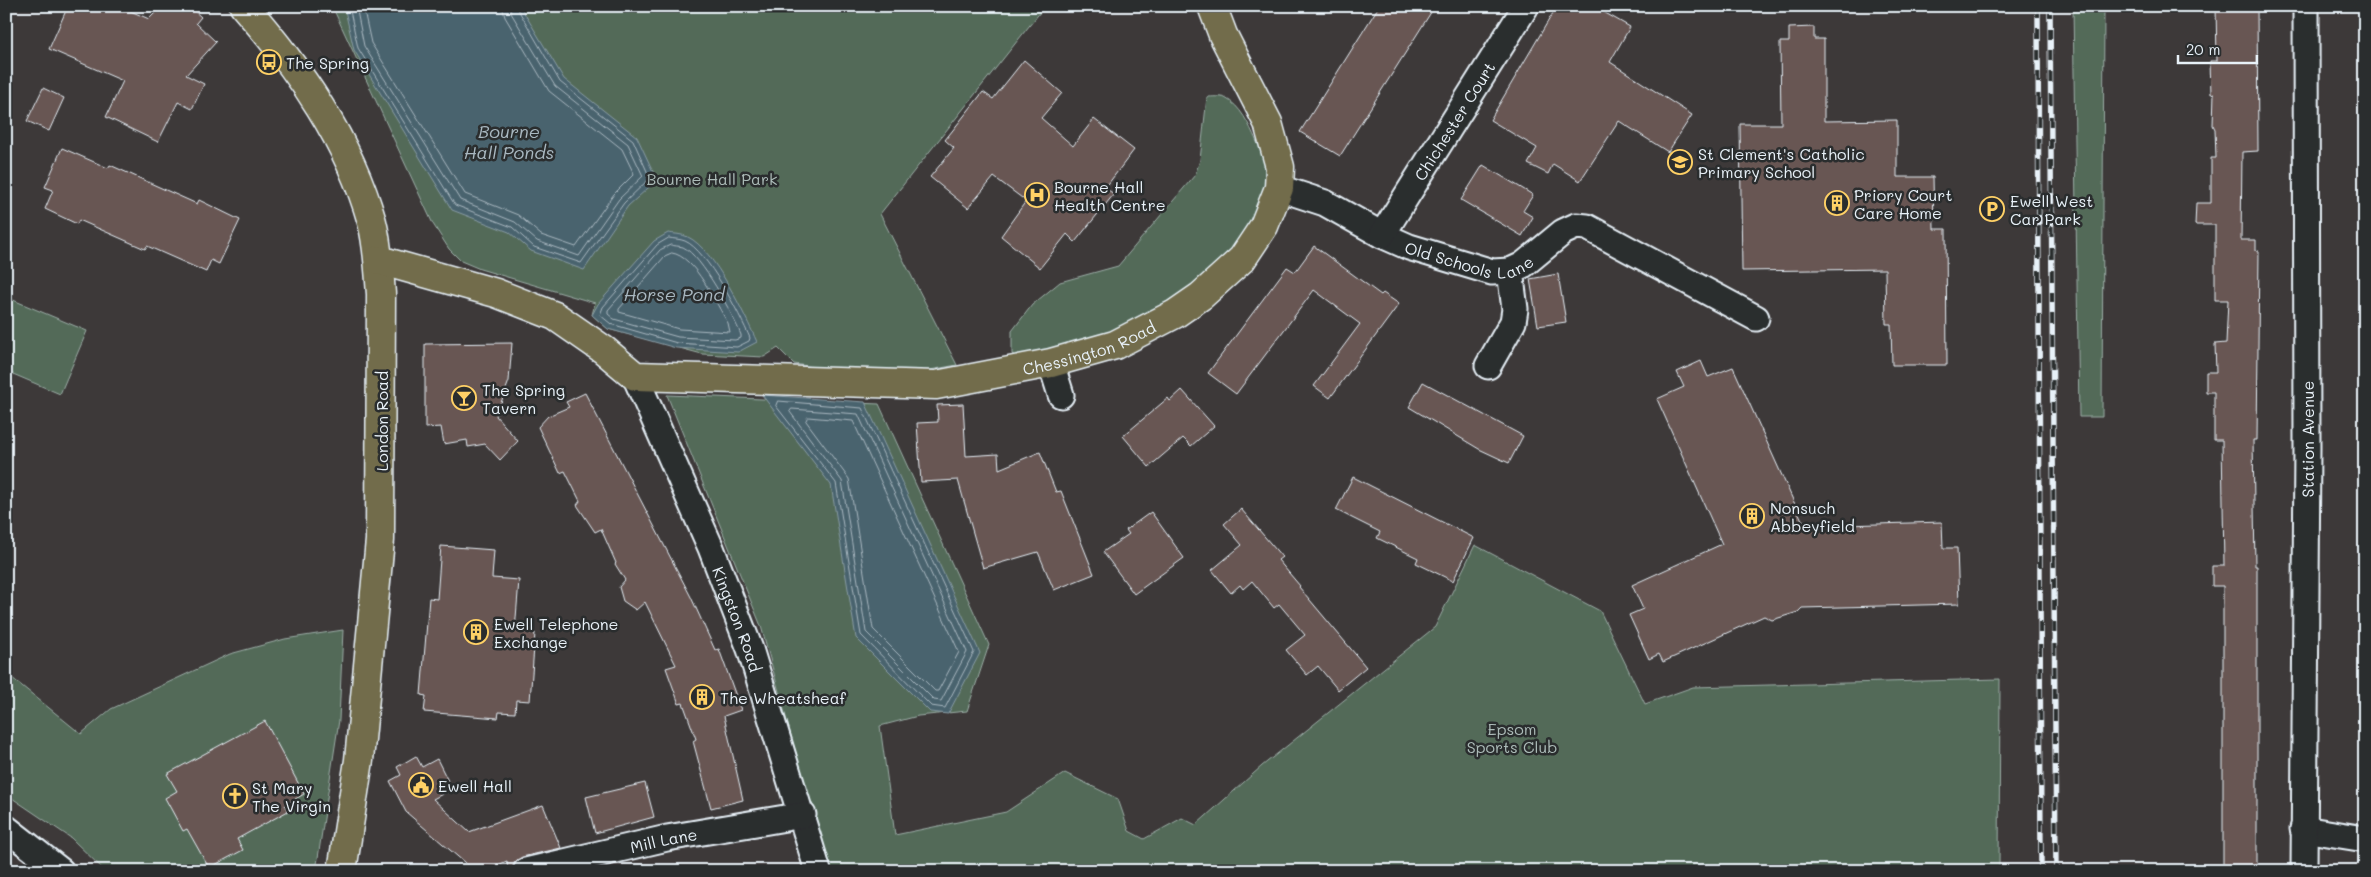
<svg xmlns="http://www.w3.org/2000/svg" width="2371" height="877" font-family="Mali,sans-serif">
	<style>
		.green { fill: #526b58; stroke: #9daea8 }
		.water { fill: #4a636e; stroke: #899ca5 }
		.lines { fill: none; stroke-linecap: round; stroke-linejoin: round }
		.shore { stroke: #a9b8c1; stroke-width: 1 }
		.stream { stroke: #899ca5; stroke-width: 8 }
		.building { fill: #685653; stroke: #e8f1f8 }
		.minor-casing { stroke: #e8f1f8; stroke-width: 29 }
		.major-casing { stroke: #e8f1f8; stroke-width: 31 }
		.minor { stroke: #2a2d2e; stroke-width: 25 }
		.major { stroke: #726c4b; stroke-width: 28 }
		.rail-casing { stroke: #e8f1f8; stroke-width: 5.5 }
		.rail { stroke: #2a2d2e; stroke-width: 4; stroke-dasharray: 11; stroke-linecap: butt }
		.labels { text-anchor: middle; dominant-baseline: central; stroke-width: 5; stroke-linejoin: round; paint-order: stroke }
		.poi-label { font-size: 16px; fill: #e8f1f8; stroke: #2a2d2e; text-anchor: start }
		.street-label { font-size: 16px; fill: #e8f1f8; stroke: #2a2d2e }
		.park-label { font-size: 16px; fill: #acbbb8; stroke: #2a2d2e }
		.water-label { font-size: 18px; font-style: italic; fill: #a9b8c1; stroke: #2a2d2e }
	</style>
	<rect width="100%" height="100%" fill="#3d3939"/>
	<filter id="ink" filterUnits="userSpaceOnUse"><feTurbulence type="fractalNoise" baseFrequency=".02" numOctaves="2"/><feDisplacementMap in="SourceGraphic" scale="10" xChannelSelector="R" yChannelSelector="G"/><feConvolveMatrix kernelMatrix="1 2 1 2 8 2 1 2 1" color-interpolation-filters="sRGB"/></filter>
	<g filter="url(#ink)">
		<!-- green -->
		<g class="green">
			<path d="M332 6H1045L880 214 957 365 903 375 857 373 794 364 778 348 764 357 702 354 608 329 592 315 595 303 480 269 461 261 449 249 433 224Z"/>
			<path d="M2073 6H2104L2102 417H2079Z"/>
			<path d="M1207 97C1212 97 1221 96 1225 98 1241 106 1249 125 1256 140 1272 174 1267 189 1251 222 1206 312 1107 336 1018 358L1012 354V331L1032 305 1060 282 1118 266 1195 175 1200 160Z"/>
			<path d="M6 297 87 331 60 394 6 371Z"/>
			<path d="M667 395 879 404 989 645 967 711 918 716 880 726 895 835 1006 812 1065 773 1118 799 1129 831 1144 839 1182 818 1196 825 1262 766 1435 627 1475 545 1600 611 1645 704 1693 687 2000 679 1999 871H830L824 856 761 626Z"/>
			<path d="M343 630 339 720 316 871H105L71 838 6 794V673L81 734 111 709 230 654 285 639Z"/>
		</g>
		<!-- water -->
		<g class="water">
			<path d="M344 6H520L564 79 637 137 657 180 628 206 584 270 531 251 509 232 452 210 354 50Z"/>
			<path d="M668 233C674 234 682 234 688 237 714 249 745 315 757 342L738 352 676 348 608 329 592 315 598 304 654 241Z"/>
			<path d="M762 395 865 402 980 653 948 714 930 712 856 638 831 485Z"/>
		</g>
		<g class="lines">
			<!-- shore -->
			<g class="shore">
				<path d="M349 6 358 48 455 205 512 227 534 247 581 263 624 203 650 178 633 140 560 82 516 6"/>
				<path d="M356 6 364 46 460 200 515 222 537 241 579 256 619 199 643 176 628 144 555 86 511 13 510 6"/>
				<path d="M363 6 371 43 465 194 518 215 541 235 576 247 614 194 634 174 622 149 549 91 505 17 502 6"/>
				<path d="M669 238C674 239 680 239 685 241 707 250 740 315 750 338L749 341 737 347 677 343 611 324 600 315 603 307 657 245Z"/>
				<path d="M671 245C674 246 679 246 683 247 702 256 733 315 741 335V338L735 340 678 337 614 319 608 314V310L660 250Z"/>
				<path d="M672 253C695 256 716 304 728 323L730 332 679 329 619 312V309L665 256Z"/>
				<path d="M778 401 862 408 974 652 945 708 931 706 861 635 836 483 776 406Z"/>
				<path d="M792 409 858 414 967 652 941 701 934 700 866 632 842 481 790 412Z"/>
				<path d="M808 417 853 421 959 652 938 691H935L873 629 849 479 806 421Z"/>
			</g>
			<!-- stream -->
			<g class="stream">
				<path d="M990 868 991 871"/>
				<path d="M927 870V871"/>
			</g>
		</g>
		<!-- building -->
		<g class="building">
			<path d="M68 6H119L149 19 162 6H189L201 17 196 23 216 42 186 75 204 84 192 109 178 102 158 142 106 117 123 81 49 49Z"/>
			<path d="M1379 6H1435L1340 156 1300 132Z"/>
			<path d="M1557 6H1593L1630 27 1610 62 1692 115 1668 152 1619 121 1580 181 1553 164 1548 174 1528 164 1537 148 1490 120Z"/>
			<path d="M2216 6H2257L2258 151 2242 152 2241 240H2256V251H2259L2257 440H2253L2255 566H2257V871H2223V586H2212V566H2224L2222 440H2214V392H2206V372H2216L2215 344 2226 343 2228 300H2215V225H2195L2196 203H2211V158H2216L2215 129 2213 125 2214 93 2211 94 2210 61H2217Z"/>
			<path d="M1814 27V39H1824V121L1897 120V177H1933L1934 229H1946L1947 365H1892L1891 324H1886L1885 269 1742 271 1740 124H1781L1780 42H1789V28Z"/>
			<path d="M1024 60 1062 93 1041 118 1073 146 1094 119 1134 150 1105 188 1114 194 1075 242 1067 234 1040 268 1001 236 1026 201 994 177 968 208 930 177 954 148 945 140 983 92 993 99Z"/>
			<path d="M43 88 64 98 49 131 27 121Z"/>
			<path d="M62 148 108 168 110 165 197 204 199 200 240 220 219 264 211 260 206 272 147 246 145 249 79 220 77 224 45 209 53 190 45 187Z"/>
			<path d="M1483 165 1533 195 1523 211 1533 217 1522 236 1461 200Z"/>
			<path d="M1314 246 1381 295 1383 293 1399 304 1330 398 1314 386 1360 324 1314 290 1236 394 1208 373 1287 267 1295 272Z"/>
			<path d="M1558 274 1566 322 1538 326 1530 279Z"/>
			<path d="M512 343 509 381 496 416 518 441 500 460 485 444 468 447 467 440 444 444 441 427 425 428V344Z"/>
			<path d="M1701 361 1708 377 1733 367 1802 520 1813 526 1942 522 1943 548H1957L1959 604 1802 608 1798 612 1772 620 1764 616 1663 662 1659 654 1649 659 1629 615 1643 609 1632 585 1722 544 1657 399 1684 387 1677 372Z"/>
			<path d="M1423 382 1523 436 1509 463 1479 449 1409 407Z"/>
			<path d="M1182 390 1214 426 1191 446 1183 438 1149 467 1123 436 1168 398 1170 401Z"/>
			<path d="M585 393 691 597 715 650 719 649 741 710 724 716 743 800 711 808 693 741 696 739 683 703 679 704 666 668 676 665 645 602 636 610 623 601 619 587 625 580 615 564 616 563 601 529 595 532 577 505 580 501 565 471 560 473 538 427 548 416 569 407 566 402Z"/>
			<path d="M963 404 966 456 998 454 999 469 1040 452 1056 492 1061 491 1094 574 1054 590 1038 552 983 568 958 480 921 482 917 423 938 422 937 405Z"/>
			<path d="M1353 477 1474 538 1453 581 1416 563 1418 558 1377 538 1380 532 1336 510Z"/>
			<path d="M1241 509 1282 557 1278 560 1300 586 1299 587 1366 667 1338 690 1318 666 1307 675 1286 650 1305 635 1279 604 1274 608 1252 581 1243 589 1240 585 1231 593 1212 570 1242 545 1224 524Z"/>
			<path d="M1151 512 1184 558 1134 594 1103 552 1129 534 1126 530Z"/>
			<path d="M441 546 494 550 492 578 519 580 515 631 535 633 530 701 516 700 515 713 499 712 498 718 424 712 426 696 421 695 429 598 437 599Z"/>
			<path d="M265 721 304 794 285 805 288 811 237 839 243 850 209 868 187 829 183 831 165 798 177 791 167 774Z"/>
			<path d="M416 756 422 767 437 759 452 789 433 799 469 832 543 805 561 848 522 857 516 861 512 871H508L507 861 493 867 472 869 406 812 390 781 401 775 397 767Z"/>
			<path d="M645 783 654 817 595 833 586 797Z"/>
		</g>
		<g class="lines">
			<defs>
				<g id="minor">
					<path id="s1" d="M1279 188 1325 203 1382 235 1409 247 1492 272 1510 271 1523 265 1563 232 1576 226 1587 227 1756 318"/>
					<path id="s2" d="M1382 235 1526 6"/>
					<path d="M1051 363 1061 395"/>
					<path d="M1488 366 1513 322 1515 309 1510 271"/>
					<path id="s3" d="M635 376 711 548 750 649 818 871"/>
					<path d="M6 828 61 871"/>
					<path d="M2303 829 2365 839"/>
					<path id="s4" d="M526 871 667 838 803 815"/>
					<path id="s5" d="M2304 871 2307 447 2306 6"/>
				</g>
				<g id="major">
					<path d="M244 6C299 69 349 140 372 222 378 245 379 270 381 294L380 540 359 760 342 871"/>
					<path id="s6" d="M379 260 496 293 555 316 604 350 635 376 936 385 1051 363 1115 345 1175 314 1201 296 1242 259 1264 226 1279 188 1280 167 1268 123 1223 35 1212 6"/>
				</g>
			</defs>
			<!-- minor casing -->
			<use href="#minor" class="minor-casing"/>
			<!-- major casing -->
			<use href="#major" class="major-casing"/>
			<!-- minor -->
			<use href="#minor" class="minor"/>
			<!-- major -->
			<use href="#major" class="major"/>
			<defs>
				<g id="rail">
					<path d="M2038 6 2041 871"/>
					<path d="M2050 6 2056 871"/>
				</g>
			</defs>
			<!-- rail casing -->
			<use href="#rail" class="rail-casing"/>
			<!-- rail -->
			<use href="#rail" class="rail"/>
		</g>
	</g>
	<!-- icons -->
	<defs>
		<symbol id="bus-ring" viewBox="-11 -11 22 22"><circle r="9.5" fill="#2a2d2e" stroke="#ffd166" stroke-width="1.5"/><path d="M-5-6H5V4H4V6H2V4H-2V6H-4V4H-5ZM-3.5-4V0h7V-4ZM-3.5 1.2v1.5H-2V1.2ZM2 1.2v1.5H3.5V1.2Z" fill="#ffd166"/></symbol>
		<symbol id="school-ring" viewBox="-11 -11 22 22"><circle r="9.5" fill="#2a2d2e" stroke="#ffd166" stroke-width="1.5"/><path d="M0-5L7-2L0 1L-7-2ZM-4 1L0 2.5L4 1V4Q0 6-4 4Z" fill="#ffd166"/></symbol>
		<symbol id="hospital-ring" viewBox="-11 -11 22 22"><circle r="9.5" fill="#2a2d2e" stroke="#ffd166" stroke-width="1.5"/><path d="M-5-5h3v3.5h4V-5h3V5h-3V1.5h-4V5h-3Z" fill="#ffd166"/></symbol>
		<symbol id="building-ring" viewBox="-11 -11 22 22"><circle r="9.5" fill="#2a2d2e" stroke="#ffd166" stroke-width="1.5"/><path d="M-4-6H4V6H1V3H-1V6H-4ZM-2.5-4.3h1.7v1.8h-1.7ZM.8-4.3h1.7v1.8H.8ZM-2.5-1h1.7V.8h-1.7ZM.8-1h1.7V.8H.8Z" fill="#ffd166"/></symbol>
		<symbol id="parking-ring" viewBox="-11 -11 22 22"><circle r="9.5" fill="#2a2d2e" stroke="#ffd166" stroke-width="1.5"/><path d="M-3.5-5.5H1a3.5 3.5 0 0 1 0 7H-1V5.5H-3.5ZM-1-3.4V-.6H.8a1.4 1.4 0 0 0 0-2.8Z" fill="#ffd166"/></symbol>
		<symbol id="bar-ring" viewBox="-11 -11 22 22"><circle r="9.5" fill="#2a2d2e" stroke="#ffd166" stroke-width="1.5"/><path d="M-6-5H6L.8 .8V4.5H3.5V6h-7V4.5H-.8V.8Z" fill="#ffd166"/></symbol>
		<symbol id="civic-ring" viewBox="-11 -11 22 22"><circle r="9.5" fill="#2a2d2e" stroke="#ffd166" stroke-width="1.5"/><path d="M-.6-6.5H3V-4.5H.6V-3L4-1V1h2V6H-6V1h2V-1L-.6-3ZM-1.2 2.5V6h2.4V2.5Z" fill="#ffd166"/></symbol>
		<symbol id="church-ring" viewBox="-11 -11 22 22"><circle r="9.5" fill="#2a2d2e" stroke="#ffd166" stroke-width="1.5"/><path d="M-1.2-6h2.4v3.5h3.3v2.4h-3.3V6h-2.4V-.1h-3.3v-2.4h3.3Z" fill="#ffd166"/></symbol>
	</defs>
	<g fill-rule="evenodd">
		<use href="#bus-ring" x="255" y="48" width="28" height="28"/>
		<use href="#school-ring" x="1666" y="148" width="28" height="28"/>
		<use href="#hospital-ring" x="1023" y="181" width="28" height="28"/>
		<use href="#building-ring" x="1823" y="189" width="28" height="28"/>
		<use href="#parking-ring" x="1978" y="195" width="28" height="28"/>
		<use href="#bar-ring" x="450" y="384" width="28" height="28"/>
		<use href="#building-ring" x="1738" y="502" width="28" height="28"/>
		<use href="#building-ring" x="462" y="618" width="28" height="28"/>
		<use href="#building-ring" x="688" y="683" width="28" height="28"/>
		<use href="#civic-ring" x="407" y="771" width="28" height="28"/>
		<use href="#church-ring" x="221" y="782" width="28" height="28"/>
	</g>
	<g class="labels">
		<!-- poi labels -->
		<g class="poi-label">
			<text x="286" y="62">The Spring</text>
			<text x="1698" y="153">St Clement's Catholic<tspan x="1698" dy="18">Primary School</tspan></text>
			<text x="1054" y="186">Bourne Hall<tspan x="1054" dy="18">Health Centre</tspan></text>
			<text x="1854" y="194">Priory Court<tspan x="1854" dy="18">Care Home</tspan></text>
			<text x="2010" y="200">Ewell West<tspan x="2010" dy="18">Car Park</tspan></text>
			<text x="482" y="389">The Spring<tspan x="482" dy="18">Tavern</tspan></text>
			<text x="1770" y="507">Nonsuch<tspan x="1770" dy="18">Abbeyfield</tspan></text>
			<text x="494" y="623">Ewell Telephone<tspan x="494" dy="18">Exchange</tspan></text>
			<text x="720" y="697">The Wheatsheaf</text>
			<text x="438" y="785">Ewell Hall</text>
			<text x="252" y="787">St Mary<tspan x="252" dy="18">The Virgin</tspan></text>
		</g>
		<!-- street labels -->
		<g class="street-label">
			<text stroke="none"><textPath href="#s2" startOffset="135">Chichester Court</textPath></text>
			<text stroke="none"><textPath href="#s1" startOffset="206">Old Schools Lane</textPath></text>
			<text stroke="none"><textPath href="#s6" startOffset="744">Chessington Road</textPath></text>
			<text transform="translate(381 421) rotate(-90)">London Road</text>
			<text stroke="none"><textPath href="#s5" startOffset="432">Station Avenue</textPath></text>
			<text stroke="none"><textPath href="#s3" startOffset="264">Kingston Road</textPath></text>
			<text stroke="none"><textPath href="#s4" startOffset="141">Mill Lane</textPath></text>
		</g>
		<!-- park labels -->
		<g class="park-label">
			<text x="712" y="178">Bourne Hall Park</text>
			<text x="1512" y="728">Epsom<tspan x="1512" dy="18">Sports Club</tspan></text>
		</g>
		<!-- water labels -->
		<g class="water-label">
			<text x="509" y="131">Bourne<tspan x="509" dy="21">Hall Ponds</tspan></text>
			<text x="674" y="294">Horse Pond</text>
		</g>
	</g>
	<!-- margin -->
	<rect width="2371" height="877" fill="none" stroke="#2a2d2e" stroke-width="25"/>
	<rect x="12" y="12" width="2346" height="852" fill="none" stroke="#e8f1f8" stroke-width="2" filter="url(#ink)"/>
	<!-- scale -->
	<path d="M2178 55v8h79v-8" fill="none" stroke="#e8f1f8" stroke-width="2.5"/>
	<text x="2186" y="55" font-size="15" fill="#e8f1f8" stroke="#2a2d2e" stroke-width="4" paint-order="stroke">20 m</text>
</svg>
